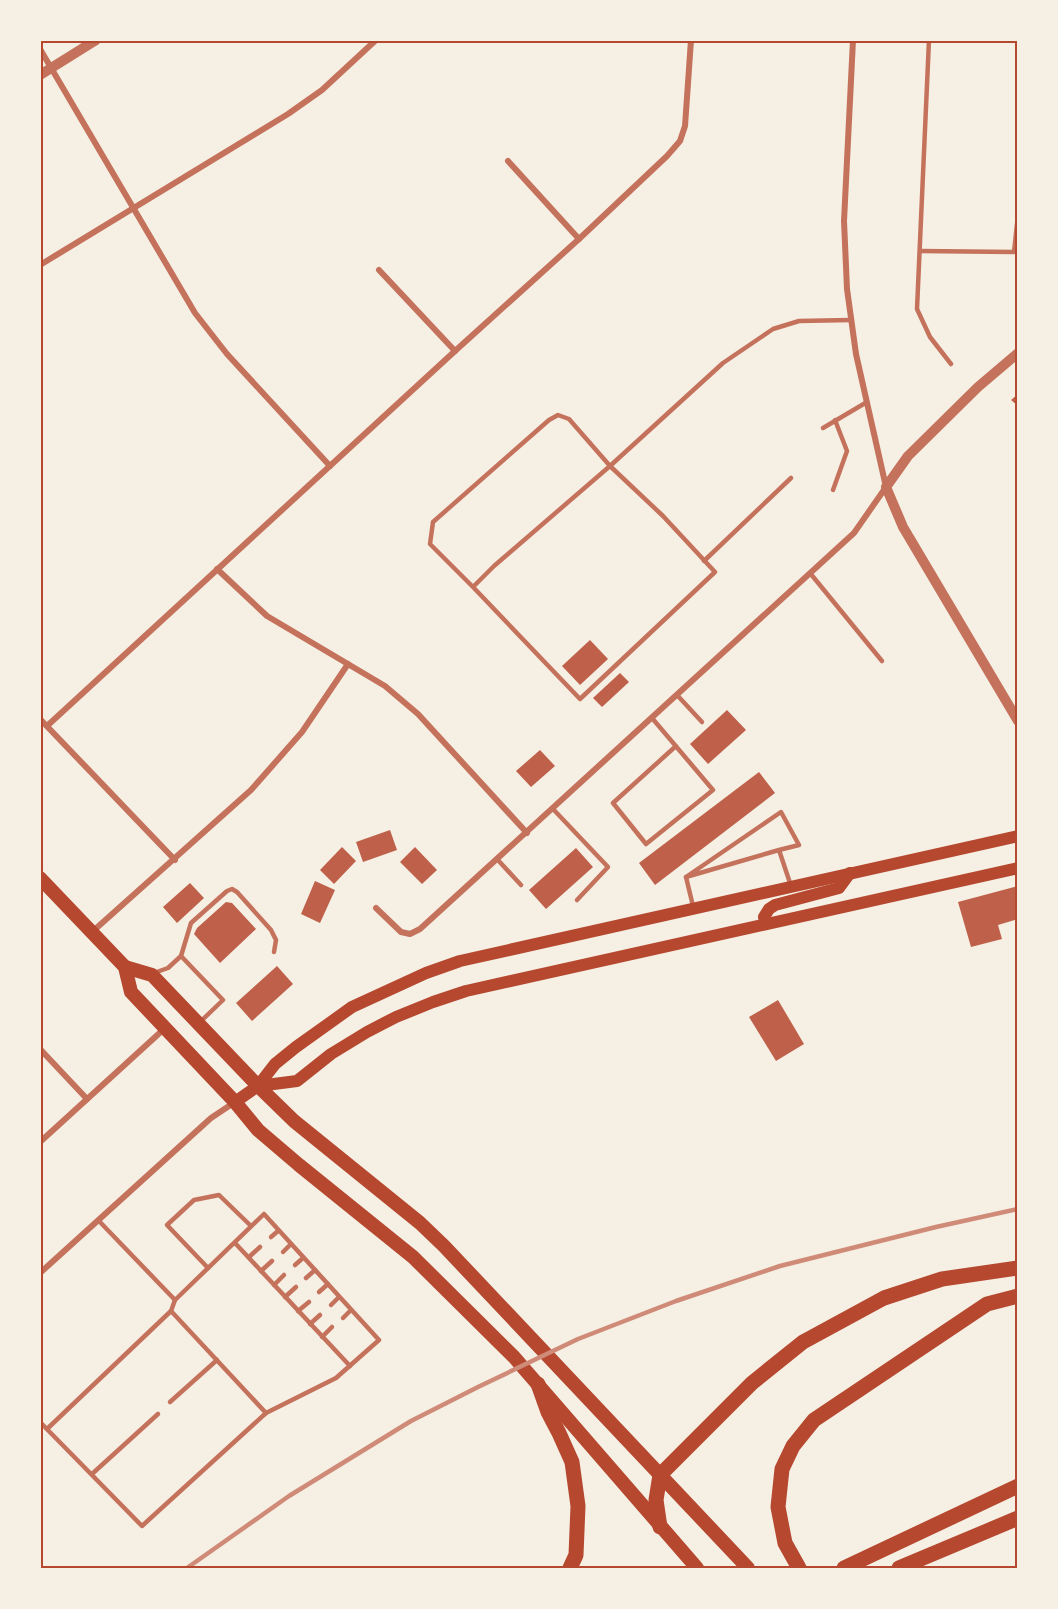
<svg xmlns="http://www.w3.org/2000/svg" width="1058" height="1609" font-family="'Titillium Web',sans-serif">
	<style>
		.building { fill: #bf614a }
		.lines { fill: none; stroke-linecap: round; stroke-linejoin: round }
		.service { stroke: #c5725c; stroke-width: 4.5 }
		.minor { stroke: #c5725c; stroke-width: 6 }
		.tertiary { stroke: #c5725c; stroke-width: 10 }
		.secondary { stroke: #b5482f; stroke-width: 12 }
		.primary { stroke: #b5482f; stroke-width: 14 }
		.motorway { stroke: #b5482f; stroke-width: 15 }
		.rail { stroke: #cf8b77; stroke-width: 4.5 }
		.neatline { fill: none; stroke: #b5482f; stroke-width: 2 }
	</style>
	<rect width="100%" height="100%" fill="#f6efe4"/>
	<!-- building -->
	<g class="building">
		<path d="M1018 394V406L1011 400Z"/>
		<path d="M590 640 608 659 580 685 562 666Z"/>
		<path d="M620 673 629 682 602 707 593 698Z"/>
		<path d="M727 710 746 730 708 764 690 744Z"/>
		<path d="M540 750 555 766 531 787 516 771Z"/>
		<path d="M759 772 775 793 655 885 639 863Z"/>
		<path d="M390 830 397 850 363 862 356 842Z"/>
		<path d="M342 847 356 861 334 884 320 870Z"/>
		<path d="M415 847 437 870 422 884 400 862Z"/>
		<path d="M576 848 593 867 546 909 529 890Z"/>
		<path d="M315 881 335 890 320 923 301 914Z"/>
		<path d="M190 883 204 898 177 923 163 907Z"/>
		<path d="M1018 886V919L998 925 1002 939 971 947 958 902Z"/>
		<path d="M226 902 232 903 256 929 220 963 194 934 197 928Z"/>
		<path d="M277 966 293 984 252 1021 236 1003Z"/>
		<path d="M778 1000 804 1044 776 1061 749 1017Z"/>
	</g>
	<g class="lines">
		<!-- service -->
		<g class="service">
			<path d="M929 40 917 309 930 337 951 364"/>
			<path d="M920 251 1014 252 1018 215"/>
			<path d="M823 428 867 402"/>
			<path d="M833 490 847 451 835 420"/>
			<path d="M704 561 791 478"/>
			<path d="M810 573 882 661"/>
			<path d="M473 587 430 544 433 522 549 420 558 415 569 419 610 466 663 516 715 572 580 699 473 587 494 566 610 466 723 363 773 329 799 321 851 320"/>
			<path d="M677 695 702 722"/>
			<path d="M652 718 713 790 646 844 613 803 676 746"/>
			<path d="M553 809 608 867 577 900"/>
			<path d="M779 850 686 877 781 812 799 845 779 850 791 886"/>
			<path d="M497 859 521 885"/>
			<path d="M686 877 693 906"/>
			<path d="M181 956 191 923 227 891 232 889 237 892 271 930 276 940 274 952"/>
			<path d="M154 973 168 968 181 956 223 1000 199 1023"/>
			<path d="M99 1221 175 1300 264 1214 379 1340 336 1378 266 1413 171 1311"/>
			<path d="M271 1237 278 1231"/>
			<path d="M235 1243 350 1366"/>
			<path d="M283 1252 291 1244"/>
			<path d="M249 1257 260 1247"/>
			<path d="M295 1265 303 1258"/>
			<path d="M208 1268 167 1225 194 1200 219 1195 251 1226"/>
			<path d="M261 1271 272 1261"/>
			<path d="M306 1278 315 1270"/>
			<path d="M274 1285 284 1275"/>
			<path d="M319 1292 328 1284"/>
			<path d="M285 1297 296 1287"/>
			<path d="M331 1305 339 1297"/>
			<path d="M298 1311 309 1302"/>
			<path d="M343 1318 351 1310"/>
			<path d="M310 1324 320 1315"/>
			<path d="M322 1337 332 1327"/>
			<path d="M170 1402 217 1360"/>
			<path d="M40 1422 142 1526 266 1413"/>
			<path d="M47 1429 171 1311 175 1300"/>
			<path d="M92 1474 158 1414"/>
		</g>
		<!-- minor -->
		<g class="minor">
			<path d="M40 49 195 313 227 354 330 466"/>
			<path d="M508 161 579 239"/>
			<path d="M40 265 288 114 322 90 376 40"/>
			<path d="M379 270 455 351"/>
			<path d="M217 569 267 616 385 686 418 714 527 833"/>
			<path d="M40 719 175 860"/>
			<path d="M47 726 455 351 579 239 667 156 680 141 685 126 691 40"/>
			<path d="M376 908 401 932 410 934 420 929 854 533 886 487 856 354 847 289 844 221 853 40"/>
			<path d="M92 932 251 790 302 732 348 664"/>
			<path d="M40 1049 87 1099"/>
			<path d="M40 1142 164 1029"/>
			<path d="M40 1273 211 1118 235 1102"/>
		</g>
		<!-- tertiary -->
		<g class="tertiary">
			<path d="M40 75 96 40"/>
			<path d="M1018 353 978 387 908 456 886 487 903 527 1018 721"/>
		</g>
		<!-- secondary -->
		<g class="secondary">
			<path d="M766 924 764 917 769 909 775 905 839 888 850 873"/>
			<path d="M258 1086 297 1081 331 1054 367 1032 396 1017 433 1002 466 991 1018 868"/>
			<path d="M235 1102 258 1086 275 1064 296 1047 352 1007 426 973 460 961 1018 836"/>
		</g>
		<!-- primary -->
		<g class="primary">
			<path d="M40 878 125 967 131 992 235 1102 258 1130 299 1165 413 1257 514 1357 697 1568"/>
			<path d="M125 967 152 975 258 1086 294 1121 420 1223 444 1246 748 1568"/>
		</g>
		<!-- motorway -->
		<g class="motorway">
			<path d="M538 1384 548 1412 559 1433 572 1462 578 1506 576 1555 570 1568"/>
			<path d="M660 1527 656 1500 660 1475 752 1383 803 1342 884 1298 942 1279 1018 1268"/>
			<path d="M799 1568 785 1543 778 1507 782 1469 793 1446 814 1420 987 1304 1018 1296"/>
			<path d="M844 1568 1018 1486"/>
			<path d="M899 1568 1018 1518"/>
		</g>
		<!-- rail -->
		<path class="rail" d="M187 1568 289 1496 411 1421 478 1387 578 1339 676 1301 780 1266 936 1227 1018 1209"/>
	</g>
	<!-- border -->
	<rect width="1058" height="1609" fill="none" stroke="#f6efe4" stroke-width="84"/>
	<rect x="42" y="42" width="974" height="1525" class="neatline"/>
</svg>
